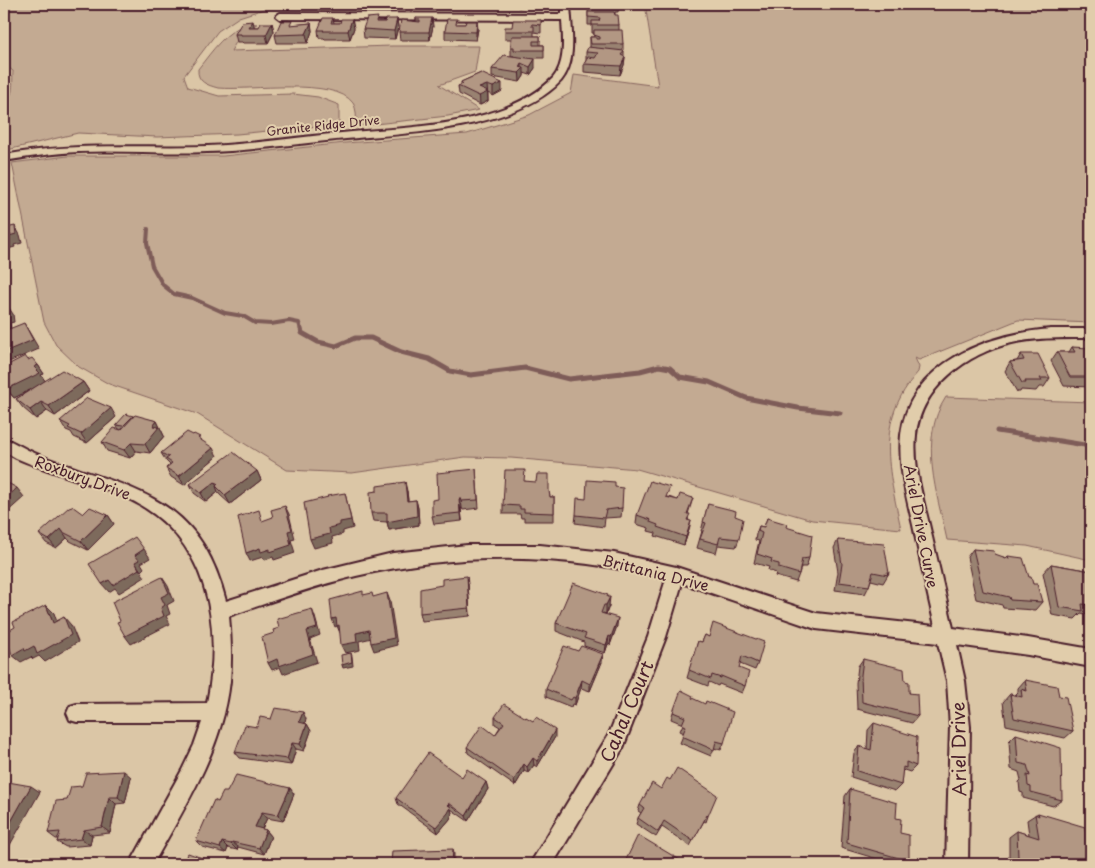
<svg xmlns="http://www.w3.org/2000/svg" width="1095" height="868" font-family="'Playpen Sans',sans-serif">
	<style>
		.green { fill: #c3aa92; stroke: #86645e }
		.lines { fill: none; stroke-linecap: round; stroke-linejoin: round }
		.stream-far1 { stroke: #7e5c58; stroke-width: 4 }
		.stream { stroke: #7e5c58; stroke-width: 5 }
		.minor-casing { stroke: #4a1f2b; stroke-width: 4 }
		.minor { fill: #e1cdab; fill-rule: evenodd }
		.wall { fill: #998271; stroke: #4a1f2b }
		.shaded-wall { fill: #7d6a5c; stroke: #4a1f2b }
		.building { fill: #b29783; stroke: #4a1f2b }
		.labels { text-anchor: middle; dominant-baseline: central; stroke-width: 4; stroke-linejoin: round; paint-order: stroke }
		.far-street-label { font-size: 12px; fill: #4a1f2b; stroke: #e1cdab }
		.street-label { font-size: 15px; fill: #4a1f2b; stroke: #e1cdab }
		.near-street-label { font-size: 18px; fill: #4a1f2b; stroke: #e1cdab }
	</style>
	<rect width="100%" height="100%" fill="#dbc6a6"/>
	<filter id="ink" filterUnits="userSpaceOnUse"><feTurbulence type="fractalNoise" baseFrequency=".02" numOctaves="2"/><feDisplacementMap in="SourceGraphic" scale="10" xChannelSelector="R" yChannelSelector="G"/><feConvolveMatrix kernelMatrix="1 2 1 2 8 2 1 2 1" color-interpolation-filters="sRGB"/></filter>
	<g filter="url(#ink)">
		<!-- green -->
		<g class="green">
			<path d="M4 4H275L273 6 239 17 218 31 184 76 188 87 219 96 293 94 318 97 339 105V124L237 134 157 137 78 133 7 150 4 146V103C15 96 12 83 13 71L4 64Z"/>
			<path d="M645 4H1091V323L1018 320 919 360 915 358 919 367 918 372C874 422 889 470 901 529L812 520 637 469 511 458 465 457 352 473 287 470 197 414 109 384 79 367 56 345 44 322 12 163 68 156H223L345 143 467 134 529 115 571 93 574 75 658 86Z"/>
			<path d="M249 23 257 24 243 30 231 51 392 46H479L475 72 439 85 479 110 448 116 357 126C356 119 357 109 353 103 335 77 249 91 218 88 207 85 197 82 198 69 213 50 225 31 249 23Z"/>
			<path d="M946 397 1091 402V560L1027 546 947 540C937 493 918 440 946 397Z"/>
		</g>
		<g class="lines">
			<!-- stream-far1 -->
			<path class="stream-far1" d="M148 229 147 243 152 266 163 285 174 294 192 298 225 313 243 316 255 323 271 324 289 321 299 323 301 330"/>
			<!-- stream -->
			<g class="stream">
				<path d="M301 329 302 333 318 342 336 346 355 338H371L401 352 429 359 450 371 471 375 525 368 569 379 640 371 659 366 670 368 680 377 709 382 746 398 798 408 840 413"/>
				<path d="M997 431 1091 446"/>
			</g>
			<defs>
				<g id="minor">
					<path d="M562 4H570C571 28 578 61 561 81 515 130 409 133 346 139 300 143 254 151 207 152 164 154 121 150 79 152 53 153 29 157 4 161V155C72 142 139 148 208 146 256 144 304 136 352 132 413 127 507 125 553 78 566 63 563 38 562 20L280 19 276 16 280 13 562 14Z"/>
					<path d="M1051 329H1091V338C1065 338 1038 337 1012 343 968 353 921 387 916 435 913 465 922 495 929 524 937 559 945 593 953 628L1028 638 1091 649V667L1028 655 957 645 965 681 970 727 968 864H946L950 727 947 681 938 643 816 629 682 583 666 637 623 748 553 864H530L609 734 648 637 666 579C565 553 458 552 356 576 313 586 271 602 229 616 231 638 232 659 230 681 223 748 185 807 153 864H130L182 770 194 745 202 722H77L70 720 67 713 70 706 77 704 207 703C223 622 208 536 127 498 91 482 52 474 16 458L4 451V438C12 441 20 446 28 450 38 455 49 459 60 463 145 492 201 503 226 601L323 570 393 553 467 545H540L614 553 676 567 816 613 935 626C927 592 920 559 913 525 906 496 898 465 901 435 910 362 988 334 1051 329Z"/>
				</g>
			</defs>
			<!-- minor casing -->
			<use href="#minor" class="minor-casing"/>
			<!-- minor -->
			<use href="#minor" class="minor"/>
		</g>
		<!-- wall -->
		<g class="wall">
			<path d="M331 4H343L342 6H331Z"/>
			<path d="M352 4H384L383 7H372L371 4H364L363 8H353Z"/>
			<path d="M390 4H415L414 8H404V4L390 6Z"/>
			<rect x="461" y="4" width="26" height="2"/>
			<path d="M518 4H547V8H536V5L518 7Z"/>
			<path d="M588 4H619L618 12H615V15L619 25V30L623 44V50L624 51V56L625 57 624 65 620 75 584 72V64L586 61V52L590 48V37H594V33H592V25H588Z"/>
			<path d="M333 18 334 23H340L352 19 354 28 350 39H325L324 38H319L318 30Z"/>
			<path d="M416 18 433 26 430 40H400L399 32 416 22Z"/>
			<path d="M397 19 398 27 395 39 364 38 363 29 378 22H385Z"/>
			<path d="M541 20V33L534 32V36H540V45H544V58H529L535 68 530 75 524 73V76L520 82 492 77V69L514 56H511V39H505V31L512 27Z"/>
			<path d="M272 23 274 31 268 43H243L242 42H237L235 34 254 27H259Z"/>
			<path d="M311 23 312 31 308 43H277L275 35 293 25Z"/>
			<path d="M458 24H465L478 29 476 40 445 39V31Z"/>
			<path d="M481 73 502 91 493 96 488 93V101L480 105 459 94 458 86 461 85V82Z"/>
			<path d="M1072 347 1091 351V387L1064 386 1051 361 1057 352H1069Z"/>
			<path d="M1021 354 1050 378 1044 387H1039L1036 391 1021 390 1020 392H1017L1005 371 1010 362 1017 361Z"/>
			<path d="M38 365 44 374 41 375 45 381 83 382 89 391 55 416 47 411 36 419 23 408 16 399 35 387 14 398 5 388 4 389V367Z"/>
			<path d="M133 416 157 421 164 436 150 453 136 451 130 458 107 451 102 442 121 430 119 429 116 425Z"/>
			<path d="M116 417 87 443 74 437 71 432 66 430 60 421Z"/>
			<path d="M193 435 202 441 217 456 184 485 171 477 166 468 170 465 166 461 161 453Z"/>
			<path d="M476 469 479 508 463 510 462 508H461L462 521 434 524 432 516 438 499Z"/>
			<path d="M257 471 261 480 230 504 220 495 218 492 206 502 194 493 190 484Z"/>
			<path d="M525 481 549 492 550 497H554V521H524V518H521L520 514H503V505Z"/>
			<path d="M615 487 622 508 621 517 605 518 604 527 575 523 576 515 586 499Z"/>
			<path d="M407 491 408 501 416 500 418 508 419 525 389 530 387 522 373 521 371 513Z"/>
			<path d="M668 497 678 500 693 498 688 514 689 530 684 545 655 536 656 533 648 531 649 528 636 524 637 515Z"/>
			<path d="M708 504 739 539 736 547 718 545 716 553 697 548 702 531H701Z"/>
			<path d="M83 514 108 515 114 524 88 550 70 541 67 538 56 548 46 543 39 534Z"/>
			<path d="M767 518 786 527 809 558 806 567H801L799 574 796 582 775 576 776 573 768 570 769 567 754 563 759 541 755 540 756 534 759 526 764 527Z"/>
			<path d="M838 540 889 573 883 583 871 580 869 586 865 594 835 590 838 572 834 548Z"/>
			<path d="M973 549 1006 558 1008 556 1029 577 1033 584 1042 602 1035 610 1003 608 1002 605 976 599 967 557Z"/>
			<path d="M1051 564 1091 571V612L1088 611 1085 614 1081 613 1075 619 1052 615 1043 573Z"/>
			<path d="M468 584 470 616 422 621 420 613Z"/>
			<path d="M608 597 609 606 606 614 603 613 617 626 610 645 608 644 605 653 584 646V642L556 631V623Z"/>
			<path d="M705 635 758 663 755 670 740 664 739 668 745 686 742 693 719 684 718 686 709 682 708 686 687 678 698 641 702 642Z"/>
			<path d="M578 651 602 662 590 691 581 688 575 705 572 704 571 707 546 697V689Z"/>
			<path d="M863 659 905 681 918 716 912 723 857 709 856 683 858 666Z"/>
			<path d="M1025 680 1059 696 1073 731 1065 738 1006 725 1003 702 1010 694 1015 695 1018 692V688Z"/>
			<path d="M692 698 724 743 721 750 714 748 711 756 680 743 684 733 680 731 683 724 671 719 673 712Z"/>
			<path d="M495 717 526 718 555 737 537 767 534 765 528 773 524 771 515 786 468 753 467 747 495 735 500 727 495 724Z"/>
			<path d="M271 719H306L305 723 307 724 311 731 304 751 296 749 291 765 240 758 235 752 257 727Z"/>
			<path d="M874 723 916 766 910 772 904 770 902 772 901 785 895 791 851 777 854 753 859 746 867 749 868 730Z"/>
			<path d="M1016 734 1062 800 1053 806 1023 798V793L1020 792 1019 782 1021 780 1019 772 1011 769 1009 741Z"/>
			<path d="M131 777 125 803 116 804 110 833 92 835 90 845 66 847 57 842 58 839H56L48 833 67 800 82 786Z"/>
			<path d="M462 777 486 782 488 789 468 821 451 809 452 813 450 819 438 833 398 804 396 798Z"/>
			<path d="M290 788 294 794 283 821 267 818 262 829 266 830 271 836 264 854 238 847 237 850 228 848 226 853 202 847 196 841 218 802 227 792Z"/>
			<path d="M661 789 708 816 706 822 704 821 690 846 662 827 656 837 636 824 638 818 641 813 638 811 640 805Z"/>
			<path d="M850 789 900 833 909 861 905 864H894L841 848 845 796Z"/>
			<path d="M1038 813 1088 864H1012V863L1009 862V837L1017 831 1029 835 1027 820Z"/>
		</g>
		<!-- shaded-wall -->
		<g class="shaded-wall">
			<path d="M390 4H404L390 6Z"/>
			<path d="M518 4H536V5L518 7Z"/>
			<path d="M432 18 433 26 430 40 429 32Z"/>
			<path d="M352 19 354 28 350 39 348 31Z"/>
			<path d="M397 19 398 27 395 39 394 31Z"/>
			<path d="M253 21 255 30 249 27Z"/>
			<path d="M477 21 478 29 476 40V32Z"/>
			<path d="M272 23 274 31 268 43 266 35Z"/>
			<path d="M311 23 312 31 308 43 306 34Z"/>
			<path d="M625 57 624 65 620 75 621 66Z"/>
			<path d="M535 59V68L530 75V67Z"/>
			<path d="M521 63V71L524 68V76L520 82 519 67Z"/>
			<path d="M502 83V91L493 96V87Z"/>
			<path d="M487 85 488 101 480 105 479 88Z"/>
			<path d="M6 223 11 233 15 226 20 235 22 243 14 245 15 247 4 250V239L6 228Z"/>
			<path d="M4 261 5 264 6 270 4 271Z"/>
			<path d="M4 279 7 283 9 299 4 301Z"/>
			<path d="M4 304 8 310 7 305 13 314 14 322 10 323 11 330 4 332Z"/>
			<path d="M24 323 39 349 4 364V352Z"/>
			<path d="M38 365 44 374 41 375 46 382 14 398 7 389 34 367Z"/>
			<path d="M83 382 89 391 55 416 49 406Z"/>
			<path d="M41 402 47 411 36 419 30 410Z"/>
			<path d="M111 408 116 417 87 443 81 434Z"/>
			<path d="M157 421 164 436 150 453 145 444 153 426Z"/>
			<path d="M131 443 136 451 130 458 124 450Z"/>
			<path d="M213 448 217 456 184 485 179 476Z"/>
			<path d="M257 471 261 480 230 504 225 495Z"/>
			<path d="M215 482 219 489 216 486 218 492 206 502 201 493Z"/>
			<path d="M405 482 407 491 409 510 407 501Z"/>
			<path d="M17 488 24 497 4 515V500Z"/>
			<path d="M345 493 353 528 343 531V534L332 537 333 543 314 548 310 539 340 522Z"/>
			<path d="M459 499H461L462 508H461L462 521Z"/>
			<path d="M416 500 418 508 419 525 389 530 387 522Z"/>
			<path d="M285 506 289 514 295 539 291 540 295 553 274 560 273 557 265 560 263 557 250 561 246 553 260 548 288 531Z"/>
			<path d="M108 515 114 524 88 550 81 541Z"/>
			<path d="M691 521 689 530 684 545 686 537Z"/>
			<path d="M61 529 67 538 56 548 49 540Z"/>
			<path d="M144 549 150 558 141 563 144 568 141 571 135 562V555Z"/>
			<path d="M139 569 145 577 119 593 115 588 109 592 102 584 109 580Z"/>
			<path d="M467 576 468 584 470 616 469 608Z"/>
			<path d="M162 577 168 586 174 601 167 605 170 614 166 616 170 624 131 644 125 636 161 597Z"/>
			<path d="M387 593 390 601 397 645 374 651 371 643Z"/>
			<path d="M610 597 609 606 606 614V605Z"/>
			<path d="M46 605 54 613 60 631 53 623Z"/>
			<path d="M312 609 315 617 320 635 310 639 317 662 283 674 280 667 272 670 268 663 307 631Z"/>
			<path d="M64 617 71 625 78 642 45 662 39 656 33 659 31 657 21 662 12 655Z"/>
			<path d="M336 618 342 633H340L337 626 335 627 332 619Z"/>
			<path d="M618 618 617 626 610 645 611 637Z"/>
			<path d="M369 630 372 638 359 641 360 650 345 653 341 645 356 633Z"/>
			<path d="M609 636 608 644 605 653 606 645Z"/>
			<path d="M351 653 352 656 353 666 343 668 342 665Z"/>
			<path d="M603 654 602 662 590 691V684Z"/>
			<path d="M4 665 9 670 5 679 7 681 4 688 10 693 4 706Z"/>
			<path d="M582 680 581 688 575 705V698Z"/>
			<path d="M303 712 306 719 303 729 299 722Z"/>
			<path d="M307 724 311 731 304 751 300 744Z"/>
			<path d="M555 730V737L537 767V761Z"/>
			<path d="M292 743 296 749 291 765 287 759Z"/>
			<path d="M533 758 534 765 528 773 527 767Z"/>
			<path d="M524 764V771L515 786 514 780Z"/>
			<path d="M124 771 131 777 125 803 118 797Z"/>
			<path d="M486 782 488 789 468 821 466 816Z"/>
			<path d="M31 786 40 792 6 852 4 851V834Z"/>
			<path d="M290 788 294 794 283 821 278 815Z"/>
			<path d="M109 797 116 804 110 833 102 827Z"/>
			<path d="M449 803 452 813 450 819 438 833 436 827Z"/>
			<path d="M262 812 267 818 260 833 255 827Z"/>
			<path d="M84 830 92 835 90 845 81 839Z"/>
			<path d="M266 830 271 836 264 854 259 848Z"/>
			<path d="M222 842 228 848 226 853 220 848Z"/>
			<path d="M232 842 238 847 237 850 231 844Z"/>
			<path d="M453 849 454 854V864H452Z"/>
		</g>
		<!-- building -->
		<g class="building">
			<path d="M589 4H619H615L616 7H589Z"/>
			<path d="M588 12H614L615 15H618L619 25H592V21H599L600 18 588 17Z"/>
			<path d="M378 17 376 22H385L386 19H397L394 31 363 29 367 18Z"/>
			<path d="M323 18H333L331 23H340L341 19H352L348 31H323L324 30H318Z"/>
			<path d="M416 18H432L429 32H399L401 20 420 22V20H416Z"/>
			<path d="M447 19H457L456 24H465L466 21H477L476 32 445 31Z"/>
			<path d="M513 20H541V25L532 24 531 26H534V31H505V27H512Z"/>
			<path d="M253 21 249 27H259L261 23H272L266 35H241V34H235L242 22Z"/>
			<path d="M281 21H292L290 25 311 23 306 34 275 35Z"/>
			<path d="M594 30H622L623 44H591L590 37H596V39H600V37L594 35Z"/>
			<path d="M512 36H540V41H533V45H544V50H514V47H511Z"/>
			<path d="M588 47 624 51 621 55 625 57 621 66 584 64 588 57 595 58 598 53 586 52Z"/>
			<path d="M504 55 535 59 530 67 521 63 519 67 524 68 519 73 492 69Z"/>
			<path d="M481 73 502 83 493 87 487 85 479 88 488 92 479 96 458 86 463 84 461 82Z"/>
			<path d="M6 223V228L15 226 16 234 9 236V238L4 239V224Z"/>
			<path d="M7 305 8 312 4 314V306Z"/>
			<path d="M24 323 33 340 4 352V331Z"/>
			<path d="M1072 347 1089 348 1091 351V377H1070L1057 352H1075Z"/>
			<path d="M1021 354H1038L1050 378H1040L1042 381H1025L1026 383H1022L1010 362 1024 360Z"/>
			<path d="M25 356 28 360 32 358 38 365 34 367 40 373 7 389 4 385V367Z"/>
			<path d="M62 370 83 382 49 406 41 402 30 410 16 399Z"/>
			<path d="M87 398 111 408 81 434 68 428 70 426 60 421Z"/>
			<path d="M126 414 133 416 123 426 116 425Z"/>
			<path d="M135 415 157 421 153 426 159 427 145 444 131 443 124 450 102 442 114 428 121 430Z"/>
			<path d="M187 432 193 435 194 434 200 437 198 438 213 448 179 476 166 468 172 463 166 459 169 457 161 453Z"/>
			<path d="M233 452 257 471 225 495 216 486 218 484 215 482 201 493 190 484Z"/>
			<path d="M476 469 478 500 461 501V499H459L460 513 432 516V500L438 499 437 473Z"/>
			<path d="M505 470H525L524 481 536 482 537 474H549V491L550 497H554V513L524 512V509H520V506L503 505Z"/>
			<path d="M587 480 615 482V487L623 488 622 508 606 510 604 518 576 515 577 498 586 499Z"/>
			<path d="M4 481 17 488 4 500Z"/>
			<path d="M650 481 670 487 666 497 678 500 680 494 693 498 687 514H690L687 520 691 521 686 537 657 527 658 525 650 522 651 520 637 515Z"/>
			<path d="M405 482 407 501 416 500 417 516 387 522V513H371L370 492 377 491V486Z"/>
			<path d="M345 493 351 520 340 522V525L329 528 330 534 310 539 304 503 328 497 327 496Z"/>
			<path d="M708 504 736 511 735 516 743 519 739 539 720 537 718 544 700 539 706 523 703 522Z"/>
			<path d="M72 506 83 514 90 507 108 515 81 541 63 532 61 529 49 540 39 534 69 507Z"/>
			<path d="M285 506 292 530 288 531 291 545 270 552V549L261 552 260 548 246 553 238 517 259 510 262 521 273 517 271 510Z"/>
			<path d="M767 518 787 524 786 527 812 535 809 558 802 559 799 574 779 568V564L771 562 772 559 757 554 762 533 758 531 759 526 764 527Z"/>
			<path d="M135 537 144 549 135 555 139 560 135 562 139 569 113 585 109 580 102 584 89 564Z"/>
			<path d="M838 540 884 544 889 573 887 572 888 575 873 572 869 586 839 582 842 564Z"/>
			<path d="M973 549 994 551 995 554 1009 559 1008 556 1023 558 1029 577H1031L1033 584H1037L1042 602 1010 600 1009 597 983 591Z"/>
			<path d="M1051 564 1091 571V605L1082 604 1083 611 1059 607Z"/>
			<path d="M467 576 469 608 420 613V589L442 585V579Z"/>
			<path d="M162 577 169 593 161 597 165 605 161 608 164 616 125 636 117 622 120 621 112 602Z"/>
			<path d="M573 583 608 595 607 597H610L606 605H604L601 613 618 618 611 637 609 636 606 645 584 638 586 634 556 623Z"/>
			<path d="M363 591V595L372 593 373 597 387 593 394 638 371 643 369 630 356 633 357 642 341 645 339 625 337 626 336 618 332 619 330 600Z"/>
			<path d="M46 605 53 623 64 617 71 635 37 654 34 646 25 651 24 648 12 655 5 633 15 627 13 622Z"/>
			<path d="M312 609 317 628 307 631 313 654 279 666 277 659 268 663 262 637 274 633 273 630 279 628 277 619Z"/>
			<path d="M713 623 764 642 758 663 742 656 739 668 749 672 745 686 721 676V678L712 675 711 679 689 670 698 641 702 642 705 635 709 637Z"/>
			<path d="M564 646 578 651 581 646 603 654 590 684 582 680 575 698 573 697 571 700 546 689Z"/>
			<path d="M351 653 352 662 342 665 341 655Z"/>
			<path d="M863 659 904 669 905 681 909 682V693L917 694 918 716 862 702 861 675Z"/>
			<path d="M1025 680 1057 686 1059 696 1066 697 1073 731 1014 718 1010 694 1022 697 1021 689 1027 691Z"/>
			<path d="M681 690 693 696 692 698 705 704 706 701 733 712 724 743 716 741 714 750 682 736 686 726 682 724 685 717 673 712Z"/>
			<path d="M504 704 526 718V717L533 721 536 717 555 730 537 761 533 758 527 767 524 764 514 780 467 747 482 725 495 735 504 723 495 717Z"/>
			<path d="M275 708 303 712 299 722 307 724 300 744 292 743 287 759 235 752 245 725 257 727 260 717 271 719Z"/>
			<path d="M874 723 917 737 916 766 906 762V768L903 767 901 785 857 771 859 746 871 750Z"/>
			<path d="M1016 734 1061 748 1062 800 1031 792V787L1028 786 1027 775 1030 776 1027 765 1018 763Z"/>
			<path d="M428 753 462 777 467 769 486 782 466 816 449 803 448 805 451 807 448 813 436 827 396 798Z"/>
			<path d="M677 768 717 795 708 816 707 815 693 841 664 821 658 832 638 818 644 808 640 805 652 783 661 789 667 778 670 780Z"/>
			<path d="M124 771 118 797H109L102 827 84 830 81 839 57 842 60 832 48 833 56 801 67 800 71 787 82 786 86 773Z"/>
			<path d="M236 775 290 788 278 815 262 812 255 827 266 830 259 848 232 842 231 844 222 842 220 848 196 841 214 800 218 802 223 792H227Z"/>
			<path d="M8 782 31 786 4 834V789Z"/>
			<path d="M850 789 897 803 896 818 901 819 900 833 909 835V861L847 843Z"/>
			<path d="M1038 813 1085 827 1088 864H1021L1020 858 1018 857 1017 831 1039 838 1035 814 1039 816Z"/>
			<path d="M638 835 680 860 678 864H624Z"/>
			<path d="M453 849 452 864H391L392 851Z"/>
			<path d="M188 853 219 864H181Z"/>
		</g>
	</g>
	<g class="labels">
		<!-- far-street labels -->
		<g class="far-street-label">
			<text transform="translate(323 125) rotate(-6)">Granite Ridge Drive</text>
		</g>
		<!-- street labels -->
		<g class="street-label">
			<text transform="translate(83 477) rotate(20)">Roxbury Drive</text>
			<text transform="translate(922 526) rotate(79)">Ariel Drive Curve</text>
			<text transform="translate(656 572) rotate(14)">Brittania Drive</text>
		</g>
		<!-- near-street labels -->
		<g class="near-street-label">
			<text transform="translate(626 711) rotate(-67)">Cahal Court</text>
			<text transform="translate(958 749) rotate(-91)">Ariel Drive</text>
		</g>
	</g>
	<!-- margin -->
	<rect width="1095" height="868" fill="none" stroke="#e1cdab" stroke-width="20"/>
	<rect x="10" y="10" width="1075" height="848" fill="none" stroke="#4a1f2b" stroke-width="2" filter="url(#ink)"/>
</svg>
